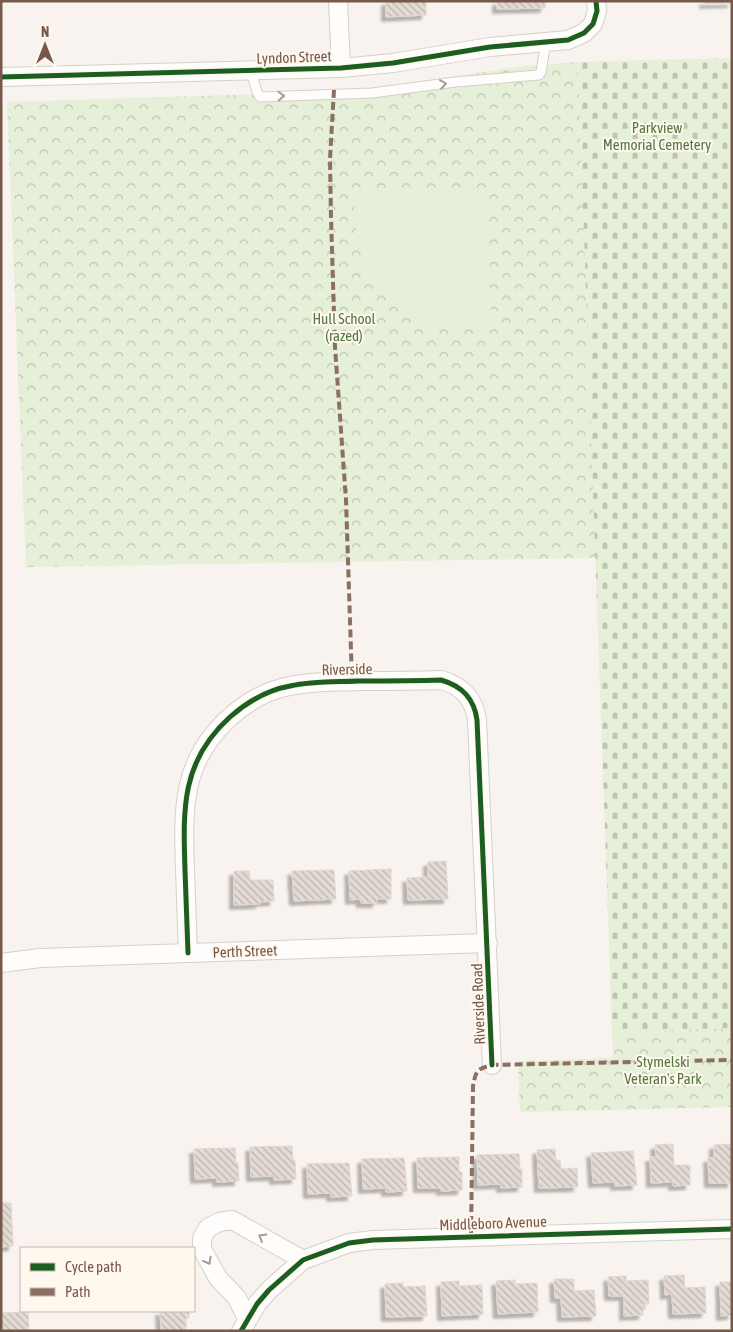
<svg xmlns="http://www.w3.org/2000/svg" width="733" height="1332" font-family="'Asap Condensed',sans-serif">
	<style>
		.forest { fill: url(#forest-crowns) }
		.cemetery { fill: url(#cemetery-stones) }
		.garden { fill: #e6efd8 }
		.building { fill: url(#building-back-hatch); stroke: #e1d6d0; filter: url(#shadow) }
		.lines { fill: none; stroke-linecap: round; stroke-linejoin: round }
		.service-casing { stroke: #d7cfca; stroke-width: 11 }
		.minor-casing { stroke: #d7cfca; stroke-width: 20 }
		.service { stroke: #fefdfc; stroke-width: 9 }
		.minor { stroke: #fefdfc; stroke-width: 18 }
		.quiet { stroke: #8d6e63; stroke-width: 4; stroke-dasharray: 8 4; stroke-linecap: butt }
		.cycleway-casing { stroke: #fff8ef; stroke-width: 8 }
		.cycleway { stroke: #1b5e20; stroke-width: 5 }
		.oneway { stroke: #ae9a92 }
		.labels { text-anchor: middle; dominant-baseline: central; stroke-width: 4; stroke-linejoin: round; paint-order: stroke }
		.street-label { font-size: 15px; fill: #78584b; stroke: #fff8ef }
		.park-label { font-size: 15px; fill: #557840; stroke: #fff8ef }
	</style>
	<defs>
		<pattern id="forest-crowns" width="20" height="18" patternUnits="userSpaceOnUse" patternTransform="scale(1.25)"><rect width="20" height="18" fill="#e6efd8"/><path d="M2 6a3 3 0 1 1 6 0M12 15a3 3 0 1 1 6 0" fill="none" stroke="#bfc4b1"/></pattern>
		<pattern id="cemetery-stones" width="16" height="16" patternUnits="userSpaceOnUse" patternTransform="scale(1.25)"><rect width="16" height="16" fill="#e6efd8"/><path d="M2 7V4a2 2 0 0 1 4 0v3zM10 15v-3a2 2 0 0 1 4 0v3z" fill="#bfc4b1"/></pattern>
		<pattern id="building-back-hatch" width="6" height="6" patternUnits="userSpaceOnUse" patternTransform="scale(1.25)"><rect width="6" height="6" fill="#e5dbd5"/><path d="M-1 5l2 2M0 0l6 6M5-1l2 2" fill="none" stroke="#beb4af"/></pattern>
		<filter id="shadow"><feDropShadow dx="-4.5" dy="4.5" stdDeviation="1" flood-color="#0004"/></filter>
	</defs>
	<rect width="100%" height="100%" fill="#f8f3ee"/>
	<!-- forest -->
	<g class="forest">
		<path d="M578 62 596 558 26 567 7 102 359 91 516 67Z"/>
		<path d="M732 1028V1107L520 1112 518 1061 613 1058 612 1032Z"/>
	</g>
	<!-- cemetery -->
	<path class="cemetery" d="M732 58V1028L612 1032 578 62Z"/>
	<!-- garden -->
	<path class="garden" d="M488 191 491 327 453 328 414 320 387 301 365 269 356 232 354 193Z"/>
	<!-- building -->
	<g class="building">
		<path d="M386 1H426V15L386 17Z"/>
		<path d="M497 1H545V8L497 9Z"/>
		<path d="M704 1H732V3L704 4Z"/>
		<path d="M446 861 448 899 408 900 407 878 428 877V862Z"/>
		<path d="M391 869V899H377V903H361L360 899 350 900 349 871Z"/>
		<path d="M334 870 336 899 294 901 292 871Z"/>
		<path d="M234 871H249L250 880H273L274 901 259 902 260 904 234 905Z"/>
		<path d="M673 1144 674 1165H690V1185L673 1186V1182L651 1183 650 1157H656L655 1145Z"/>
		<path d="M732 1144V1183H709L708 1158H714V1145Z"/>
		<path d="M292 1146 293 1160H295L296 1179 274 1180V1176L251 1177 250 1147Z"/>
		<path d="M235 1148 236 1163H238L239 1181 217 1182V1178L195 1179 194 1149Z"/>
		<path d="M555 1149 556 1160H560L561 1169 577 1168 578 1187 539 1188 537 1150Z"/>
		<path d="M633 1151 637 1185 615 1186V1182L593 1183 591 1153Z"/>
		<path d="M519 1154 520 1169H522V1187L501 1188V1184L478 1185 477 1155Z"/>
		<path d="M459 1157V1172H462V1190L441 1191V1188H418L417 1158Z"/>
		<path d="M404 1158 407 1191 386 1192V1188L363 1189 362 1159Z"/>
		<path d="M349 1163 352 1196 331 1197V1193L308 1194 307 1164Z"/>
		<path d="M1 1203H11L13 1246 1 1247Z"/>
		<path d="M684 1275 685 1288 705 1287 706 1313 673 1314 672 1294 665 1295 664 1276Z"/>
		<path d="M626 1276V1281L648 1280 649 1304H643V1315L624 1316V1296H609L608 1277Z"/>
		<path d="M554 1279H574V1291L594 1290 596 1316 562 1317 561 1298H555Z"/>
		<path d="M515 1280V1284L537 1283 538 1312 498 1314 496 1281Z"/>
		<path d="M459 1281V1286L482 1285 483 1314 442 1316 441 1282Z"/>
		<path d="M720 1282H732V1315L721 1316Z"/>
		<path d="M403 1283V1287L425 1286 427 1316 386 1317 385 1284Z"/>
		<path d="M160 1311H189V1318H186V1331H161Z"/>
		<path d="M28 1312 29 1331H3L2 1313Z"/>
	</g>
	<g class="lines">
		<defs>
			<path id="service" d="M251 71 257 92 260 97 372 93 455 82 539 75 541 72 546 42"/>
			<g id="minor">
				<path d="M338 1 341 68"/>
				<path d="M1 77 341 68 393 63 490 47 568 40 584 33 593 24 597 11 596 1"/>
				<path d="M188 953C187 925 186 898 185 870 183 809 181 761 230 717 247 702 268 690 290 686 312 681 335 682 358 681 386 681 414 681 441 680 462 686 474 698 477 720L492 1065"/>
				<path d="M1 963 40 958 488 943"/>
				<path d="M247 1319 237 1298 218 1278 202 1249V1238L208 1228 219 1222 232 1220 303 1260"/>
				<path d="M241 1331 257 1304 269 1290 303 1260 349 1243 373 1240 732 1229"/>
			</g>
		</defs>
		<!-- service casing -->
		<use href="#service" class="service-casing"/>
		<!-- minor casing -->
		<use href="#minor" class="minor-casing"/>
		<!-- service -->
		<use href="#service" class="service"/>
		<!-- minor -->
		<use href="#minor" class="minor"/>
		<!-- quiet -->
		<g class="quiet">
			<path d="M334 90 330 159 331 217 335 347 346 500 352 681"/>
			<path d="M471 1236 473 1086C476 1070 477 1069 492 1065L732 1060"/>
		</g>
		<defs>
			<g id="cycleway">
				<path d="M1 77 341 68 393 63 490 47 568 40 584 33 593 24 597 11 596 1"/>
				<path d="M188 953C187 925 186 898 185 870 183 809 181 761 230 717 247 702 268 690 290 686 312 681 335 682 358 681 386 681 414 681 441 680 462 686 474 698 477 720L492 1065"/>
				<path d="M241 1331 257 1304 269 1290 303 1260 349 1243 373 1240 732 1229"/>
			</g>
		</defs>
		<!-- cycleway casing -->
		<use href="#cycleway" class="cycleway-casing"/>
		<!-- cycleway -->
		<use href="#cycleway" class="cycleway"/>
	</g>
	<!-- one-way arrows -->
	<defs><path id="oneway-chevron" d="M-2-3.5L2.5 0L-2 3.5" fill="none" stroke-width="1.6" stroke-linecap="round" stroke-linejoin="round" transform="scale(1.25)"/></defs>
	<g class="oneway">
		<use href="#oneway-chevron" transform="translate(443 84) rotate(-8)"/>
		<use href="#oneway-chevron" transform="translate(281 96) rotate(-2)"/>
		<use href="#oneway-chevron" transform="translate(262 1237) rotate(-149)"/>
		<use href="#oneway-chevron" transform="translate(208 1261) rotate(61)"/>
	</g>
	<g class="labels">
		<!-- street labels -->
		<g class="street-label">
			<text transform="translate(294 57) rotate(-2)">Lyndon Street</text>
			<text transform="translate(347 669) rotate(-1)">Riverside</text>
			<text transform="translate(245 951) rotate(-2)">Perth Street</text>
			<text transform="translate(478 1004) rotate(-92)">Riverside Road</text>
			<text transform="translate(493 1223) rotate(-2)">Middleboro Avenue</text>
		</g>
		<!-- park labels -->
		<g class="park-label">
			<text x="657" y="127">Parkview<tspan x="657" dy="17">Memorial Cemetery</tspan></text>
			<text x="344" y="318">Hull School<tspan x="344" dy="17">(razed)</tspan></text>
			<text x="663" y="1061">Stymelski<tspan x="663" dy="17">Veteran's Park</tspan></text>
		</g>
	</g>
	<!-- border -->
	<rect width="733" height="1332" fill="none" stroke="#78584b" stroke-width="5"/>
	<!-- legend -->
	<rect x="20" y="1247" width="175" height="65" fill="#fff8ef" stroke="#c9b8ad"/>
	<rect x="30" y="1263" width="25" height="8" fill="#1b5e20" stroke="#c9b8ad"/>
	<text x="65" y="1272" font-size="15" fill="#78584b">Cycle path</text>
	<rect x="30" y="1288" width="25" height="8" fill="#8d6e63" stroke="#c9b8ad"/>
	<text x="65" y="1297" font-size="15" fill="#78584b">Path</text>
	<!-- north arrow -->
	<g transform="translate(45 45)" stroke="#fff8ef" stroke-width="4" paint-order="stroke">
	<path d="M0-4L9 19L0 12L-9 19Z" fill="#78584b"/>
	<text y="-8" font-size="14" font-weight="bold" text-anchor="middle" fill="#78584b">N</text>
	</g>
</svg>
